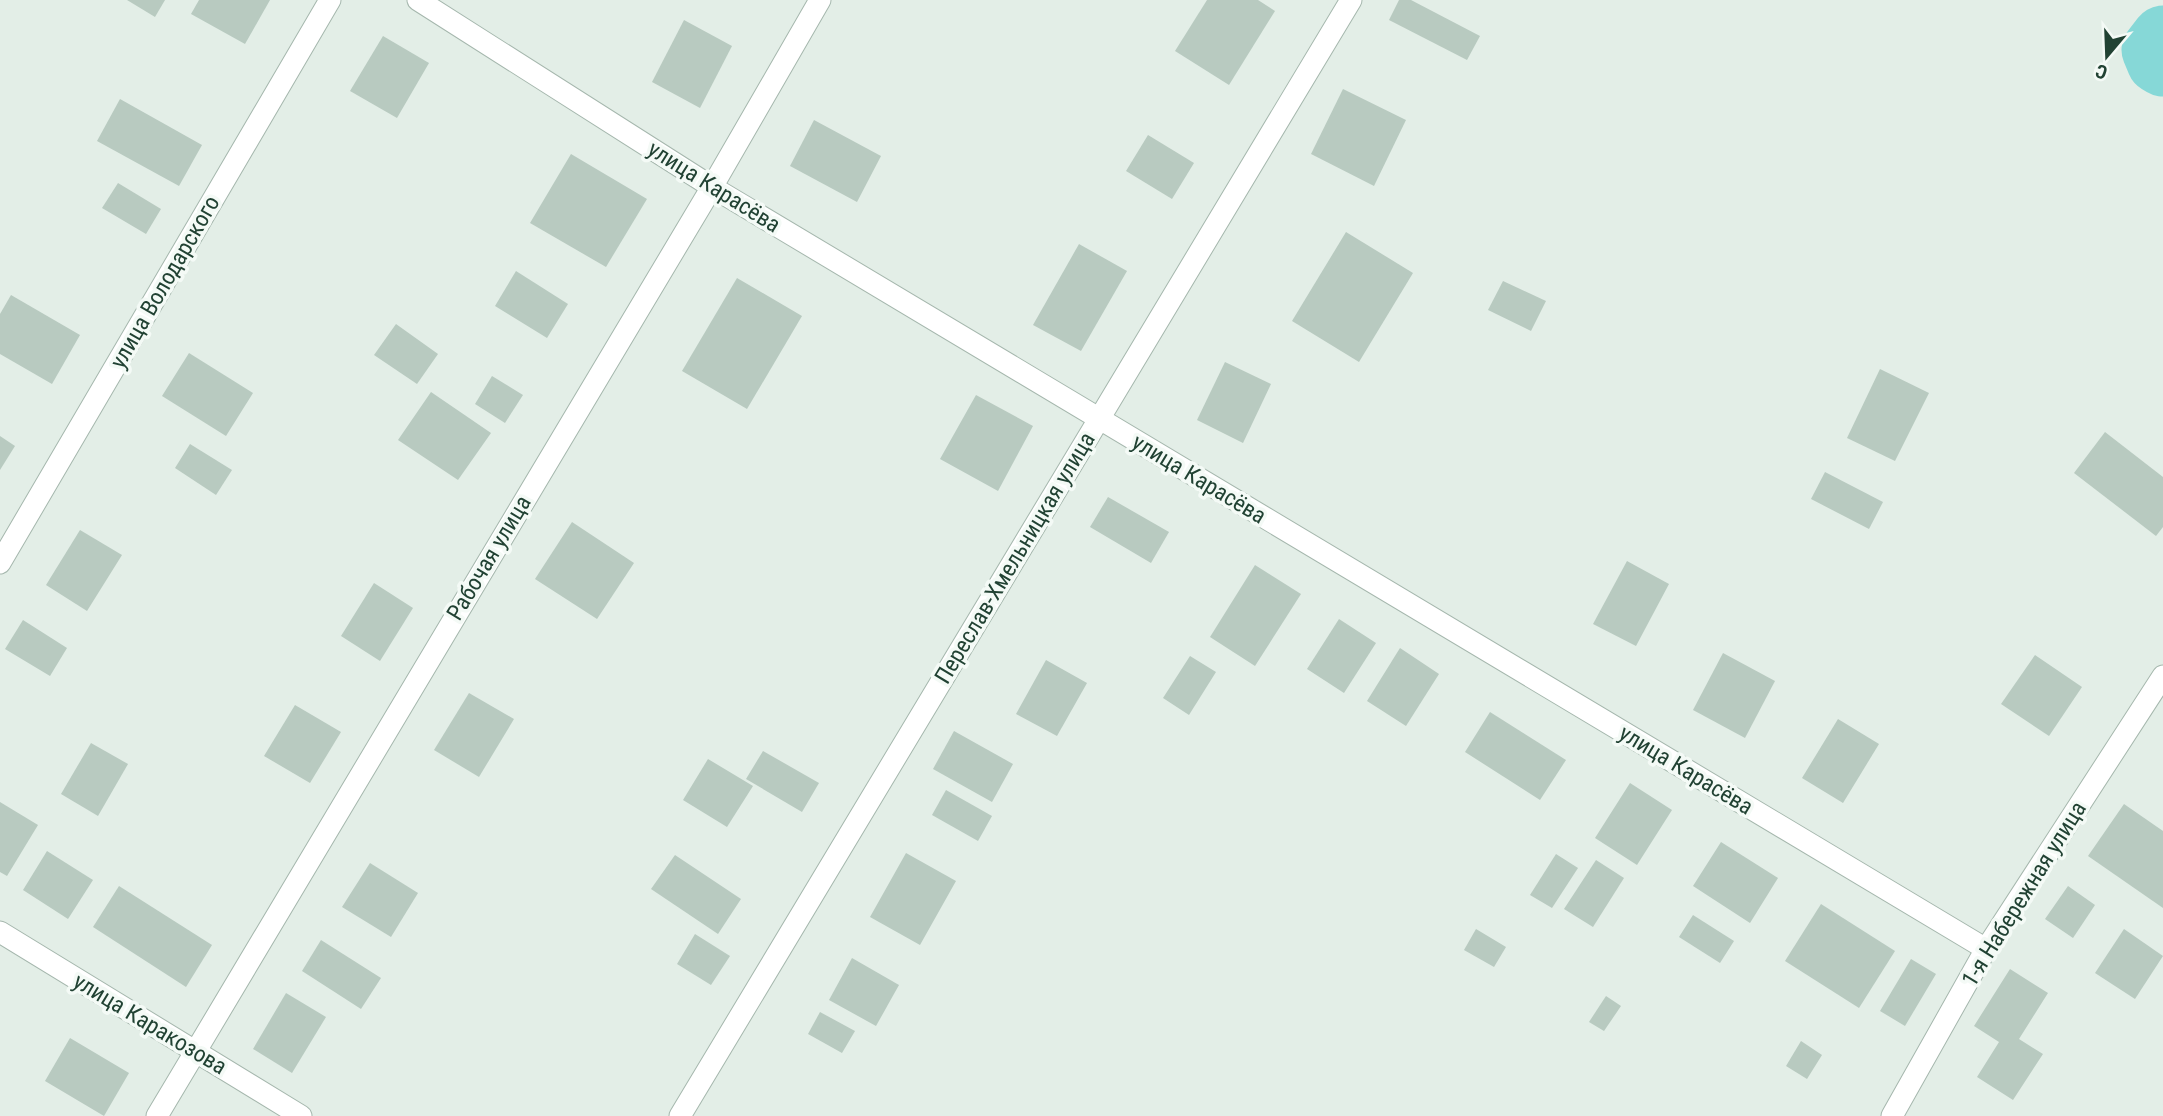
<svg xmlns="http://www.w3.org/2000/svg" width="2163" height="1116" font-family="'Roboto Condensed',sans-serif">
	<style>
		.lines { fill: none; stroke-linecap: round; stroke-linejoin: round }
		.river { stroke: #86d8d7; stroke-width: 63 }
		.building { fill: #b8cac0 }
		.street-casing { stroke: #a5b7ad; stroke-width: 23 }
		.street { stroke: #fff; stroke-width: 21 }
		.labels { text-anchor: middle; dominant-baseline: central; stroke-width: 7; stroke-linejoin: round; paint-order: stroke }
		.street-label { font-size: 23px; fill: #214233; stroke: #f4faf6 }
	</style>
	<rect width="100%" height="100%" fill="#e3eee7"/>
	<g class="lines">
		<!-- river -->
		<path class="river" d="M2163 37 2153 50 2158 62 2163 65"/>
	</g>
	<!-- building -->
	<g class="building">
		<path d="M127 0H165L155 17Z"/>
		<path d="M199 0H270L245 44 191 14Z"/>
		<path d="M1207 0H1258L1275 11 1229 85 1175 51Z"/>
		<path d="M1399 0H1411L1480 36 1467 60 1389 20Z"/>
		<path d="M684 20 732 46 700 108 652 82Z"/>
		<path d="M383 36 429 63 397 118 350 91Z"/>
		<path d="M1343 89 1406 120 1374 186 1311 154Z"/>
		<path d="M120 99 202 145 179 186 97 141Z"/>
		<path d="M814 120 881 156 857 202 790 166Z"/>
		<path d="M1148 135 1194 163 1172 199 1126 171Z"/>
		<path d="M571 154 647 199 606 267 530 223Z"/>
		<path d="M118 183 161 209 146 234 102 208Z"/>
		<path d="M1346 232 1413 273 1359 362 1292 321Z"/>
		<path d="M1079 244 1127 271 1081 351 1033 325Z"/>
		<path d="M516 271 568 304 547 338 495 306Z"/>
		<path d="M737 278 802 316 747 409 682 371Z"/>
		<path d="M1503 281 1546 301 1531 331 1488 310Z"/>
		<path d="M11 295 80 335 52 384 0 354V314Z"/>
		<path d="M396 324 438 354 417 384 374 355Z"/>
		<path d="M189 353 253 393 226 436 162 396Z"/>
		<path d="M1225 362 1271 384 1243 443 1197 420Z"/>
		<path d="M1880 369 1929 393 1895 461 1847 438Z"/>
		<path d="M492 376 523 395 505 423 475 404Z"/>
		<path d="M431 392 491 433 458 480 398 440Z"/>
		<path d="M976 395 1033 426 998 491 940 459Z"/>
		<path d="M2105 432 2163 477V527L2156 536 2074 473Z"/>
		<path d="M0 436 15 446 0 470Z"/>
		<path d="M190 444 232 470 216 495 175 468Z"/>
		<path d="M1825 472 1883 502 1869 529 1811 499Z"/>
		<path d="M1108 497 1169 532 1151 563 1090 527Z"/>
		<path d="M572 522 634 563 597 619 535 579Z"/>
		<path d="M80 530 122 555 87 611 46 585Z"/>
		<path d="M1627 561 1669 584 1636 646 1593 624Z"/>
		<path d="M1255 565 1301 594 1255 666 1210 637Z"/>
		<path d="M374 583 413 608 380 661 341 636Z"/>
		<path d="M1339 619 1376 643 1344 693 1307 669Z"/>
		<path d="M23 620 67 648 50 676 5 649Z"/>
		<path d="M1400 648 1439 674 1406 726 1367 701Z"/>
		<path d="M1723 653 1775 681 1745 738 1693 710Z"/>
		<path d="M2035 655 2082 687 2049 736 2001 704Z"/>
		<path d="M1190 656 1216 672 1189 715 1163 698Z"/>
		<path d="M1046 660 1087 683 1057 736 1016 714Z"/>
		<path d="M469 693 514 719 479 777 434 750Z"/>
		<path d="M295 705 341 732 310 783 264 756Z"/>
		<path d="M1490 712 1566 760 1540 800 1465 752Z"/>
		<path d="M1838 719 1879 744 1843 803 1802 778Z"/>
		<path d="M954 731 1013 764 992 802 933 769Z"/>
		<path d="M91 743 128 764 98 816 61 794Z"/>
		<path d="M763 751 819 783 802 812 746 779Z"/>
		<path d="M708 759 753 786 727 827 683 800Z"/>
		<path d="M1630 783 1672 810 1637 865 1595 838Z"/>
		<path d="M946 790 992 816 978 841 932 815Z"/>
		<path d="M0 802 38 825 7 876 0 872Z"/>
		<path d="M2124 804 2163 831V908L2088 856Z"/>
		<path d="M1721 842 1778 878 1750 923 1693 886Z"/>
		<path d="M47 851 93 880 68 919 23 890Z"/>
		<path d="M906 853 956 881 920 945 870 917Z"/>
		<path d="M1556 854 1578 868 1552 908 1530 895Z"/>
		<path d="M675 855 741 899 718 934 651 889Z"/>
		<path d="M1596 860 1624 878 1593 927 1564 909Z"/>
		<path d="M370 863 418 893 391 937 342 907Z"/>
		<path d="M119 886 212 945 186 987 93 927Z"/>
		<path d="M2068 886 2095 905 2073 938 2045 919Z"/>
		<path d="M1821 904 1895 951 1859 1008 1785 961Z"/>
		<path d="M1693 915 1734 941 1720 963 1679 937Z"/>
		<path d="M1476 929 1506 947 1494 967 1464 950Z"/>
		<path d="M2124 929 2163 956 2135 999 2095 973Z"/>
		<path d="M695 934 730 956 711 985 677 964Z"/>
		<path d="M321 940 381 978 361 1009 302 971Z"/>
		<path d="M852 958 899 985 876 1026 829 1000Z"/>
		<path d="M1911 959 1936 974 1905 1026 1880 1011Z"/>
		<path d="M2010 969 2048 993 2019 1039 2043 1054 2013 1100 1977 1077 1999 1042 1974 1026Z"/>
		<path d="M286 993 326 1017 292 1073 253 1049Z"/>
		<path d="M1606 996 1621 1006 1604 1031 1589 1022Z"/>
		<path d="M820 1012 855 1031 842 1053 808 1034Z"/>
		<path d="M70 1038 129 1073 104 1116 45 1081Z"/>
		<path d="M1801 1041 1822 1055 1807 1079 1786 1066Z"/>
	</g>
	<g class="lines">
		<defs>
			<g id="street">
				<path d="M418 0 712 187 1986 949"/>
				<path d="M0 563 330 0"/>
				<path d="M0 932 301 1116"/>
				<path d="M157 1116 712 187 820 0"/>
				<path d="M680 1116 1351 0"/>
				<path d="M1892 1116 1986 949 2163 676"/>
			</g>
		</defs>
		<!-- street casing -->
		<use href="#street" class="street-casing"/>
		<!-- street -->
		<use href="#street" class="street"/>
	</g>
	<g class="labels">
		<!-- street labels -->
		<g class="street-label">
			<text transform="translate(714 187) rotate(32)">улица Карасёва</text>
			<text transform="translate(165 282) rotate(-60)">улица Володарского</text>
			<text transform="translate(1199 479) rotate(31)">улица Карасёва</text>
			<text transform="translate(489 558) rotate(-59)">Рабочая улица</text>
			<text transform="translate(1015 558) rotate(-59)">Переслав-Хмельницкая улица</text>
			<text transform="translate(1686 770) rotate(31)">улица Карасёва</text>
			<text transform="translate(2024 894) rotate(-58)">1-я Набережная улица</text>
			<text transform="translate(150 1024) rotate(31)">улица Каракозова</text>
		</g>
	</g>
	<!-- north arrow -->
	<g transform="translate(2107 56) rotate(199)" stroke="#f4faf6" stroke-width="5" paint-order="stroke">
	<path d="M0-5L12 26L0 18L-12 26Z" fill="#214233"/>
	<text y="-10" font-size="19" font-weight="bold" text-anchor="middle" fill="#214233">С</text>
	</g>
</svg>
